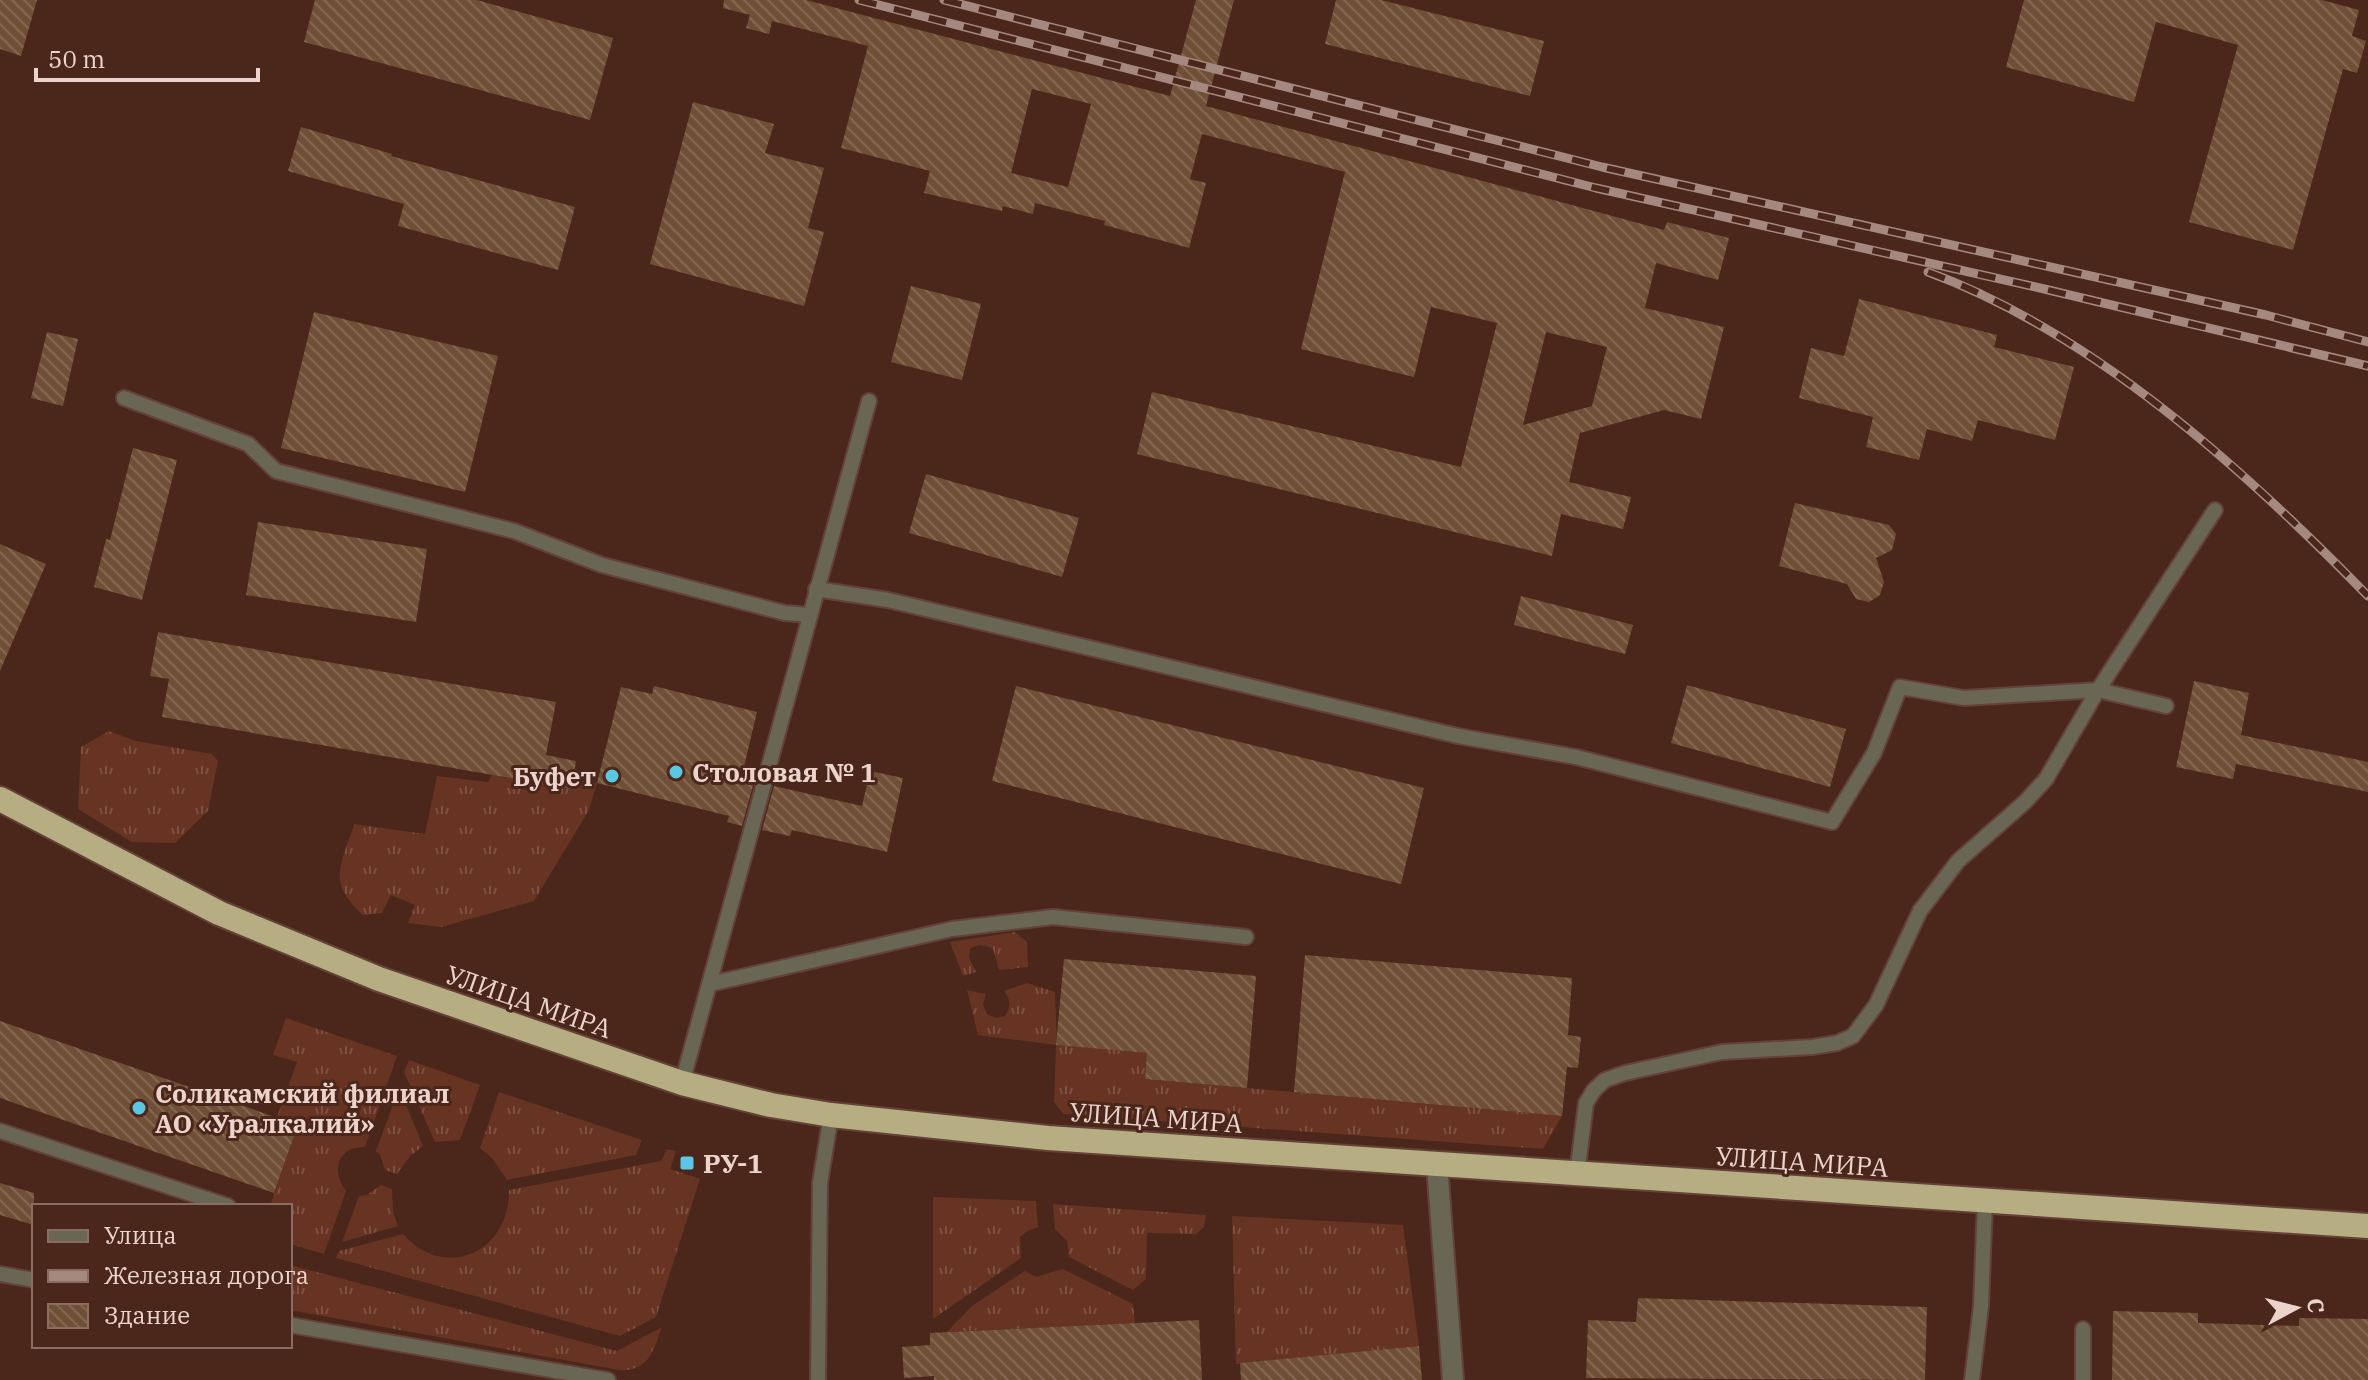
<svg xmlns="http://www.w3.org/2000/svg" width="2368" height="1380" font-family="'IBM Plex Serif',serif">
	<style>
		.grass { fill: url(#grass-tufts) }
		.building { fill: url(#building-back-hatch); fill-rule: evenodd }
		.lines { fill: none; stroke-linecap: round; stroke-linejoin: round }
		.lane-casing { stroke: #644237; stroke-width: 18 }
		.street-casing { stroke: #644237; stroke-width: 24 }
		.highway-casing { stroke: #644237; stroke-width: 28 }
		.lane { stroke: #696655; stroke-width: 14 }
		.street { stroke: #696655; stroke-width: 20 }
		.highway { stroke: #b6ad83; stroke-width: 24 }
		.rail-casing { stroke: #a5887f; stroke-width: 9 }
		.rail { stroke: #4a261b; stroke-width: 6; stroke-dasharray: 18; stroke-linecap: butt }
		.poi-dot { fill: #5ac8e5; stroke: #4a261b; stroke-width: 3 }
		.labels { text-anchor: middle; dominant-baseline: central; stroke-width: 6; stroke-linejoin: round; paint-order: stroke }
		.poi-label { font-size: 26px; font-weight: bold; fill: #ecd4cd; stroke: #4a261b; text-anchor: start }
		.street-label { font-size: 26px; fill: #ecd4cd; stroke: #4a261b }
	</style>
	<defs>
		<pattern id="grass-tufts" width="24" height="20" patternUnits="userSpaceOnUse" patternTransform="scale(2)"><rect width="24" height="20" fill="#673322"/><path d="M3 7l-1-3M5 7V3M7 7l1-3M15 17l-1-3M17 17v-4M19 17l1-3" fill="none" stroke="#7d5041"/></pattern>
		<pattern id="building-back-hatch" width="6" height="6" patternUnits="userSpaceOnUse" patternTransform="scale(2)"><rect width="6" height="6" fill="#6f4f36"/><path d="M-1 5l2 2M0 0l6 6M5-1l2 2" fill="none" stroke="#846752"/></pattern>
	</defs>
	<rect width="100%" height="100%" fill="#4a261b"/>
	<!-- grass -->
	<g class="grass">
		<path d="M109 731 136 741 212 754 218 761 208 811 175 843 132 842 78 809 81 747Z"/>
		<path d="M492 775 571 789 573 779 597 783 589 810 534 901 441 927 408 923 415 905 391 895 382 913 363 915C326 881 341 867 354 824L425 834 437 776 488 782Z"/>
		<path d="M1015 932 1027 942 1028 967 999 970 993 949C985 945 978 943 970 949L969 958 976 972 963 976 950 942Z"/>
		<path d="M1027 983 1055 992 1057 1045 1147 1053 1146 1079 1562 1116 1543 1149 1063 1114 1054 1102 1056 1045 978 1035 967 990 986 994 983 1004 987 1014 996 1018 1005 1016C1011 1007 1011 1000 1004 991Z"/>
		<path d="M286 1018 397 1056 365 1147C337 1147 331 1171 346 1191L324 1254 290 1244V1206H270L298 1125 277 1117 297 1062 273 1055Z"/>
		<path d="M409 1060 480 1085 460 1140 435 1142 404 1072Z"/>
		<path d="M399 1088 423 1146 410 1156 397 1174 385 1170 380 1155 376 1151Z"/>
		<path d="M499 1092 642 1140 636 1155 507 1180 492 1158 480 1148Z"/>
		<path d="M667 1149 676 1151 670 1169 700 1179 656 1317 620 1336 336 1258 339 1251 403 1234C445 1282 510 1252 509 1190L661 1161Z"/>
		<path d="M381 1185 392 1189 393 1212 398 1226 342 1242 359 1196 367 1195Z"/>
		<path d="M933 1197 1036 1201 1038 1227 1028 1231 1020 1237 1021 1258 933 1319Z"/>
		<path d="M1053 1204 1206 1215 1204 1227 1196 1234 1147 1233 1146 1279 1133 1290 1069 1257 1067 1241 1055 1229Z"/>
		<path d="M1232 1216 1403 1225 1419 1346 1236 1364Z"/>
		<path d="M290 1265 617 1351 662 1327C653 1351 649 1372 619 1370L290 1310Z"/>
		<path d="M1063 1269 1133 1304 1135 1323 947 1332 972 1306 1025 1271 1036 1277Z"/>
	</g>
	<!-- building -->
	<g class="building">
		<path d="M0 0H37L21 56 0 49Z"/>
		<path d="M315 0H477L613 38 590 120 304 42Z"/>
		<path d="M724 0H806L1170 96 1196 0H1234L1206 106 1664 230 1667 222 1729 238 1718 280 1656 263 1645 308 1724 327 1701 419 1664 410 1580 433 1569 482 1631 497 1623 529 1561 514 1552 556 1137 454 1152 392 1461 467 1497 323 1431 307 1414 377 1301 349 1345 172 1202 134 1190 179 1206 183 1189 248 1104 225 1105 221 1035 203 1033 214 1003 206 1002 211 924 193 930 171 841 148 868 46 772 21 769 34 746 28 750 15 723 8ZM1032 89 1091 104 1068 187 1011 173ZM1546 332 1607 347 1592 406 1523 425Z"/>
		<path d="M1336 0H1381L1544 41 1530 96 1325 44Z"/>
		<path d="M2024 0H2322L2359 10 2352 36 2366 41 2357 73 2343 69 2293 250 2189 222 2238 45 2156 22 2134 102 2006 67Z"/>
		<path d="M693 102 774 124 765 153 824 168 808 228 824 232 804 306 650 264Z"/>
		<path d="M301 127 392 154 391 156 575 207 558 270 398 226 404 204 288 171Z"/>
		<path d="M911 286 981 304 962 380 891 362Z"/>
		<path d="M1859 299 1997 335 1994 347 2074 367 2055 440 1978 420 1972 441 1927 429 1919 460 1866 447 1873 417 1799 398 1811 348 1844 356Z"/>
		<path d="M314 312 498 356 465 492 281 448Z"/>
		<path d="M47 332 78 339 63 406 31 398Z"/>
		<path d="M133 448 177 460 142 600 94 587 106 539 110 540Z"/>
		<path d="M926 474 1079 518 1062 577 909 533Z"/>
		<path d="M1795 503 1889 525 1896 534 1892 550 1876 558 1884 582 1880 595 1869 602 1856 599 1847 584 1779 566Z"/>
		<path d="M258 522 427 549 416 622 246 595Z"/>
		<path d="M0 544 46 564 0 671Z"/>
		<path d="M1521 596 1633 625 1625 654 1514 625Z"/>
		<path d="M158 632 556 702 546 755 576 761 572 789 162 717 169 679 150 676Z"/>
		<path d="M2194 681 2249 693 2241 735 2368 762V792L2236 764 2233 779 2176 767Z"/>
		<path d="M1687 685 1846 729 1830 787 1671 743Z"/>
		<path d="M654 686 757 712 741 779 754 782 742 826 727 822 729 816 597 783 621 687 652 694Z"/>
		<path d="M1016 686 1424 788 1401 884 992 781Z"/>
		<path d="M870 771 903 778 887 852 792 830 790 836 762 830 774 786 862 806Z"/>
		<path d="M1305 955 1572 978 1568 1035 1581 1037 1578 1068 1567 1067 1562 1116 1294 1092Z"/>
		<path d="M1064 959 1256 976 1247 1088 1145 1079 1147 1053 1056 1045Z"/>
		<path d="M0 1021 298 1125 274 1193 0 1098Z"/>
		<path d="M0 1183 34 1193V1225L0 1215Z"/>
		<path d="M1638 1298 1927 1307 1925 1380 1586 1378 1588 1320 1636 1322Z"/>
		<path d="M2113 1311 2198 1313V1323L2299 1326V1318L2368 1319V1380H2112Z"/>
		<path d="M1199 1320 1202 1380H934V1376L904 1378 902 1347 930 1345V1333Z"/>
		<path d="M1419 1346 1422 1380H1241L1240 1363Z"/>
	</g>
	<g class="lines">
		<defs>
			<g id="lane">
				<path d="M124 398 248 444 276 471 514 531 602 565 785 613 809 615"/>
				<path d="M816 589 888 600 1458 736 1576 757 1832 822 1874 753 1900 687 1964 698 2098 690 2215 510"/>
				<path d="M710 984 952 929 1053 917 1246 937"/>
				<path d="M682 1083 869 401"/>
				<path d="M0 1131 228 1206"/>
				<path d="M1577 1174 1586 1103 1594 1090 1605 1080 1625 1073 1722 1052 1812 1047 1837 1043 1853 1036 1876 1005 1920 911 1958 861 2025 802 2046 779 2098 690 2166 706"/>
				<path d="M0 1274 34 1280"/>
				<path d="M290 1325 608 1380"/>
				<path d="M818 1380 820 1183 831 1115"/>
				<path d="M1972 1380 1981 1306 1985 1201"/>
				<path d="M2083 1380V1329"/>
			</g>
			<path id="street" d="M1437 1165 1453 1380"/>
			<path id="highway" d="M0 799 219 913 379 979 682 1083 771 1105 831 1115 1048 1138 2368 1226"/>
		</defs>
		<!-- lane casing -->
		<use href="#lane" class="lane-casing"/>
		<!-- street casing -->
		<use href="#street" class="street-casing"/>
		<!-- highway casing -->
		<use href="#highway" class="highway-casing"/>
		<!-- lane -->
		<use href="#lane" class="lane"/>
		<!-- street -->
		<use href="#street" class="street"/>
		<!-- highway -->
		<use href="#highway" class="highway"/>
		<defs>
			<g id="rail">
				<path d="M859 0 1596 188 2040 288 2368 366"/>
				<path d="M944 0 1602 167 2266 315 2368 342"/>
				<path d="M1928 272C2094 333 2246 471 2368 596"/>
			</g>
		</defs>
		<!-- rail casing -->
		<use href="#rail" class="rail-casing"/>
		<!-- rail -->
		<use href="#rail" class="rail"/>
	</g>
	<!-- markers -->
	<g class="poi-dot">
		<circle cx="676" cy="772" r="8"/>
		<circle cx="612" cy="776" r="8"/>
		<circle cx="139" cy="1108" r="8"/>
		<rect x="679" y="1155" width="16" height="16" rx="4"/>
	</g>
	<g class="labels">
		<!-- poi labels -->
		<g class="poi-label">
			<text x="692" y="772">Столовая № 1</text>
			<text x="596" y="776" text-anchor="end">Буфет</text>
			<text x="155" y="1093">Соликамский филиал<tspan x="155" dy="30">АО «Уралкалий»</tspan></text>
			<text x="703" y="1163">РУ-1</text>
		</g>
		<!-- street labels -->
		<g class="street-label">
			<text transform="translate(529 1001) rotate(19)">УЛИЦА МИРА</text>
			<text transform="translate(1156 1117) rotate(4)">УЛИЦА МИРА</text>
			<text transform="translate(1802 1161) rotate(4)">УЛИЦА МИРА</text>
		</g>
	</g>
	<!-- legend -->
	<rect x="32" y="1204" width="260" height="144" fill="#4a261b" stroke="#8b6c62" stroke-width="2"/>
	<rect x="48" y="1230" width="40" height="12" fill="#696655" stroke="#8b6c62" stroke-width="2"/>
	<text x="104" y="1244" font-size="24" fill="#ecd4cd">Улица</text>
	<rect x="48" y="1270" width="40" height="12" fill="#a5887f" stroke="#8b6c62" stroke-width="2"/>
	<text x="104" y="1284" font-size="24" fill="#ecd4cd">Железная дорога</text>
	<rect x="48" y="1304" width="40" height="24" fill="url(#building-back-hatch)" stroke="#8b6c62" stroke-width="2"/>
	<text x="104" y="1324" font-size="24" fill="#ecd4cd">Здание</text>
	<!-- north arrow -->
	<g transform="translate(2296 1308) rotate(83)" stroke="#4a261b" stroke-width="6" paint-order="stroke">
	<path d="M0-6L14 30L0 20L-14 30Z" fill="#ecd4cd"/>
	<text y="-12" font-size="22" font-weight="bold" text-anchor="middle" fill="#ecd4cd">С</text>
	</g>
	<!-- scale -->
	<path d="M36 68v12h222v-12" fill="none" stroke="#ecd4cd" stroke-width="4"/>
	<text x="48" y="68" font-size="24" fill="#ecd4cd" stroke="#4a261b" stroke-width="6" paint-order="stroke">50 m</text>
</svg>
